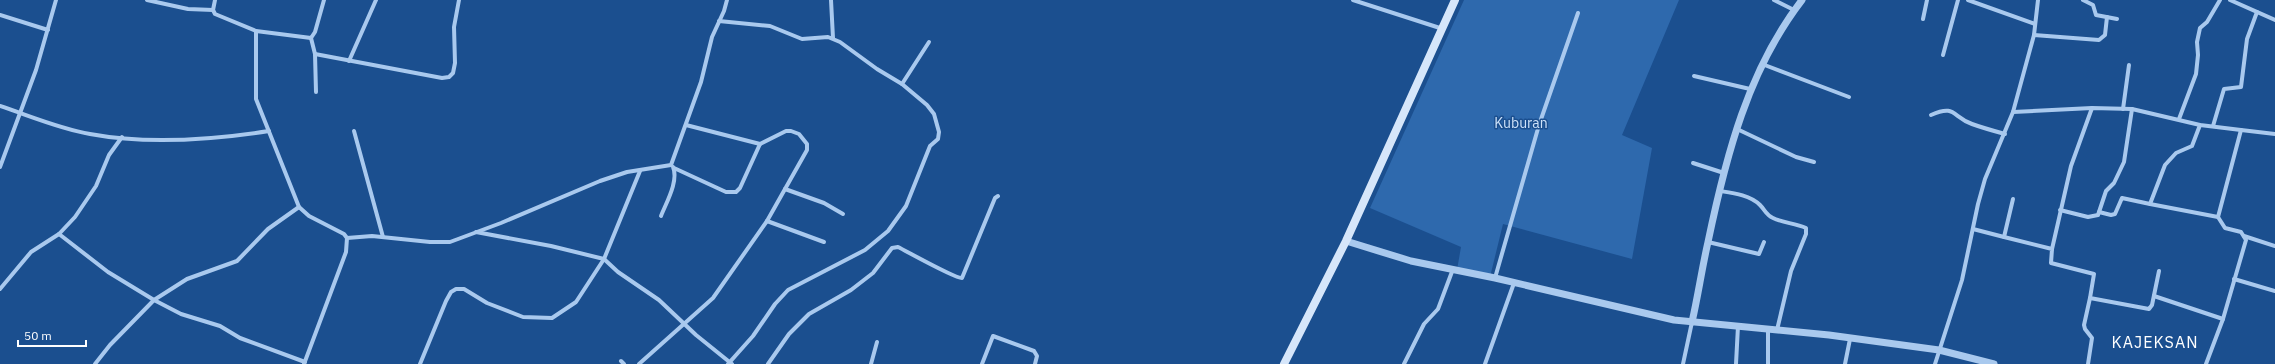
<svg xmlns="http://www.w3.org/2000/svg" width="2275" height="364" font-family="'IBM Plex Sans',sans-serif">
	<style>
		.green { fill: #2e69ad }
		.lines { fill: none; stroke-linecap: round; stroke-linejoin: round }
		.minor { stroke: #a9c9ee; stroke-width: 4 }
		.tertiary { stroke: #a9c9ee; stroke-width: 7 }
		.secondary { stroke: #d6e6fa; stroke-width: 8 }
		.labels { text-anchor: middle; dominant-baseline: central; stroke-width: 3; stroke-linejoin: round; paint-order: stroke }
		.park-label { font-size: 14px; fill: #cfe3fa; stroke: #1b4f8f }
		.quarter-label { font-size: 16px; letter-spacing: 1px; fill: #fff; stroke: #1b4f8f }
	</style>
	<rect width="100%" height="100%" fill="#1b4f8f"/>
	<!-- green -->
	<path class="green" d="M1464 0H1679L1622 135 1652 148 1632 259 1503 224 1490 277 1457 270 1461 247 1370 208Z"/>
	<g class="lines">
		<!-- minor -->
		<g class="minor">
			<path d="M147 0 188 9 213 10"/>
			<path d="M215 0 213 10 215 14 256 31V99L299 207 309 216 344 234 347 238 346 252 304 364"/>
			<path d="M831 0 833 38"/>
			<path d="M1353 0 1443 29"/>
			<path d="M1774 0 1794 10"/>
			<path d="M1968 0 2035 24"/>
			<path d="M2083 0 2093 5 2096 15 2117 19"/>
			<path d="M2230 0 2275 20"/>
			<path d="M0 15 48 30"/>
			<path d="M1923 19 1927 0"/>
			<path d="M719 21 770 26 802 39 828 37 840 42 877 69 902 84 927 105 934 114 939 132 938 139 930 146 906 206 888 231 865 250 788 290 775 304 753 336 728 364"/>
			<path d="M256 31 311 38 315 32 324 0"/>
			<path d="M2034 35 2099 40 2105 35 2107 17"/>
			<path d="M311 38 315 54 316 92"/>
			<path d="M315 54 442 78 449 77 453 73 455 63 454 27 459 0"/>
			<path d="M1943 55 1958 0"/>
			<path d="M349 61 376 0"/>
			<path d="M1762 64 1849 97"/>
			<path d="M1694 76 1750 89"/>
			<path d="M902 84 929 42"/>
			<path d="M0 106C30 116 60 129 90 134 149 145 211 140 269 131"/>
			<path d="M2123 109 2129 65"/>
			<path d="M2013 112 2092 108 2132 109 2200 125 2241 130 2218 217 2225 228 2241 232 2246 240 2223 319 2206 364"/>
			<path d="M1931 115C1956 104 1952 117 1972 124 1983 128 1994 131 2005 134"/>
			<path d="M2179 119 2196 74 2198 55 2197 42 2200 28 2207 22 2220 0"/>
			<path d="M686 125 760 144"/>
			<path d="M2213 126 2224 89 2241 87 2247 39 2257 12"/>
			<path d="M1737 129 1796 157 1814 162"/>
			<path d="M2241 130 2275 134"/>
			<path d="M354 131 383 237"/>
			<path d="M1693 163 1724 173"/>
			<path d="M0 167 36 70 56 0"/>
			<path d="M785 189 824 203 843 214"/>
			<path d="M1720 191C1733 193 1750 195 1760 205 1765 210 1766 215 1773 218 1783 223 1795 223 1806 228V234L1791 271 1777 330"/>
			<path d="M2150 204 2218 217"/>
			<path d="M2060 210 2088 217 2098 215 2106 191 2114 183 2124 162 2132 109"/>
			<path d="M2099 212 2111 215 2115 214 2122 198 2150 204 2165 165 2176 153 2192 146 2200 125"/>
			<path d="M661 216C666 203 679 181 673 167"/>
			<path d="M767 221 824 242"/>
			<path d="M1973 229 2004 237 2013 199"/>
			<path d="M476 232 551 246 604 259 618 272 659 300 696 335 732 364"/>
			<path d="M59 234 108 272 154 300 181 314 220 326 240 338 305 362"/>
			<path d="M2244 236 2275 246"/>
			<path d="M2004 237 2052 249 2051 263 2094 274 2090 298 2149 309 2152 305 2159 271"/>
			<path d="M347 238 372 236 430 242H450L501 223 600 181 627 172 671 165 701 82 712 37 724 11 727 0"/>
			<path d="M1708 242 1759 254 1764 242"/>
			<path d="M2052 249 2071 166 2092 108"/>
			<path d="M1495 278 1539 125 1578 13"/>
			<path d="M2234 279 2275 291"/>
			<path d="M0 289 31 252 59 234 75 217 96 186 109 155 122 137"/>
			<path d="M2154 296 2223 319"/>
			<path d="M621 361 624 364"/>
			<path d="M95 364 110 345 154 300 187 279 237 261 268 229 299 207"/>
			<path d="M420 364 446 301 451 292 456 289H464L487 303 523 317 552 318 576 302 604 259 640 171"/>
			<path d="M639 364 713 298 767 221 807 150V144L799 134 791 131H786L760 144 740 188 736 192H726L674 168"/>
			<path d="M768 364 789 334 809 314 851 290 873 273 892 248 898 247C908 252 956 279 962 278L995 198 998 196"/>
			<path d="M871 364 877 342"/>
			<path d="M982 364 993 336 1034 351 1037 356 1035 364"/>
			<path d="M1404 364 1424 324 1438 309 1453 269"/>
			<path d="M1485 364 1514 283"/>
			<path d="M1683 364 1692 322"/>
			<path d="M1736 364 1738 326"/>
			<path d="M1768 364V329"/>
			<path d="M1845 364 1850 339"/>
			<path d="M1935 364 1962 280 1978 204 1985 179 2013 112 2034 35 2038 0"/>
			<path d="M2088 364 2092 338 2085 329 2084 325 2090 298"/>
		</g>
		<!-- tertiary -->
		<g class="tertiary">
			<path d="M1346 241 1411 261 1495 278 1674 320 1829 335 1939 350 1994 364"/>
			<path d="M1692 322C1698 296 1702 268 1708 242 1726 156 1748 70 1802 0"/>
		</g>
		<!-- secondary -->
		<path class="secondary" d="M1284 364 1346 241 1455 0"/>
	</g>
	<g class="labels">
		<!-- park labels -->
		<g class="park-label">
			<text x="1521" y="123">Kuburan</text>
		</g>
		<!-- quarter labels -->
		<g class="quarter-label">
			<text x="2155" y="342">KAJEKSAN</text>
		</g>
	</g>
	<!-- scale -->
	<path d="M18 340v6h68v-6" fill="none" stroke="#ffffff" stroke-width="2"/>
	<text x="24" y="340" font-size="12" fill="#ffffff" stroke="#1b4f8f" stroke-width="3" paint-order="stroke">50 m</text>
</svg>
